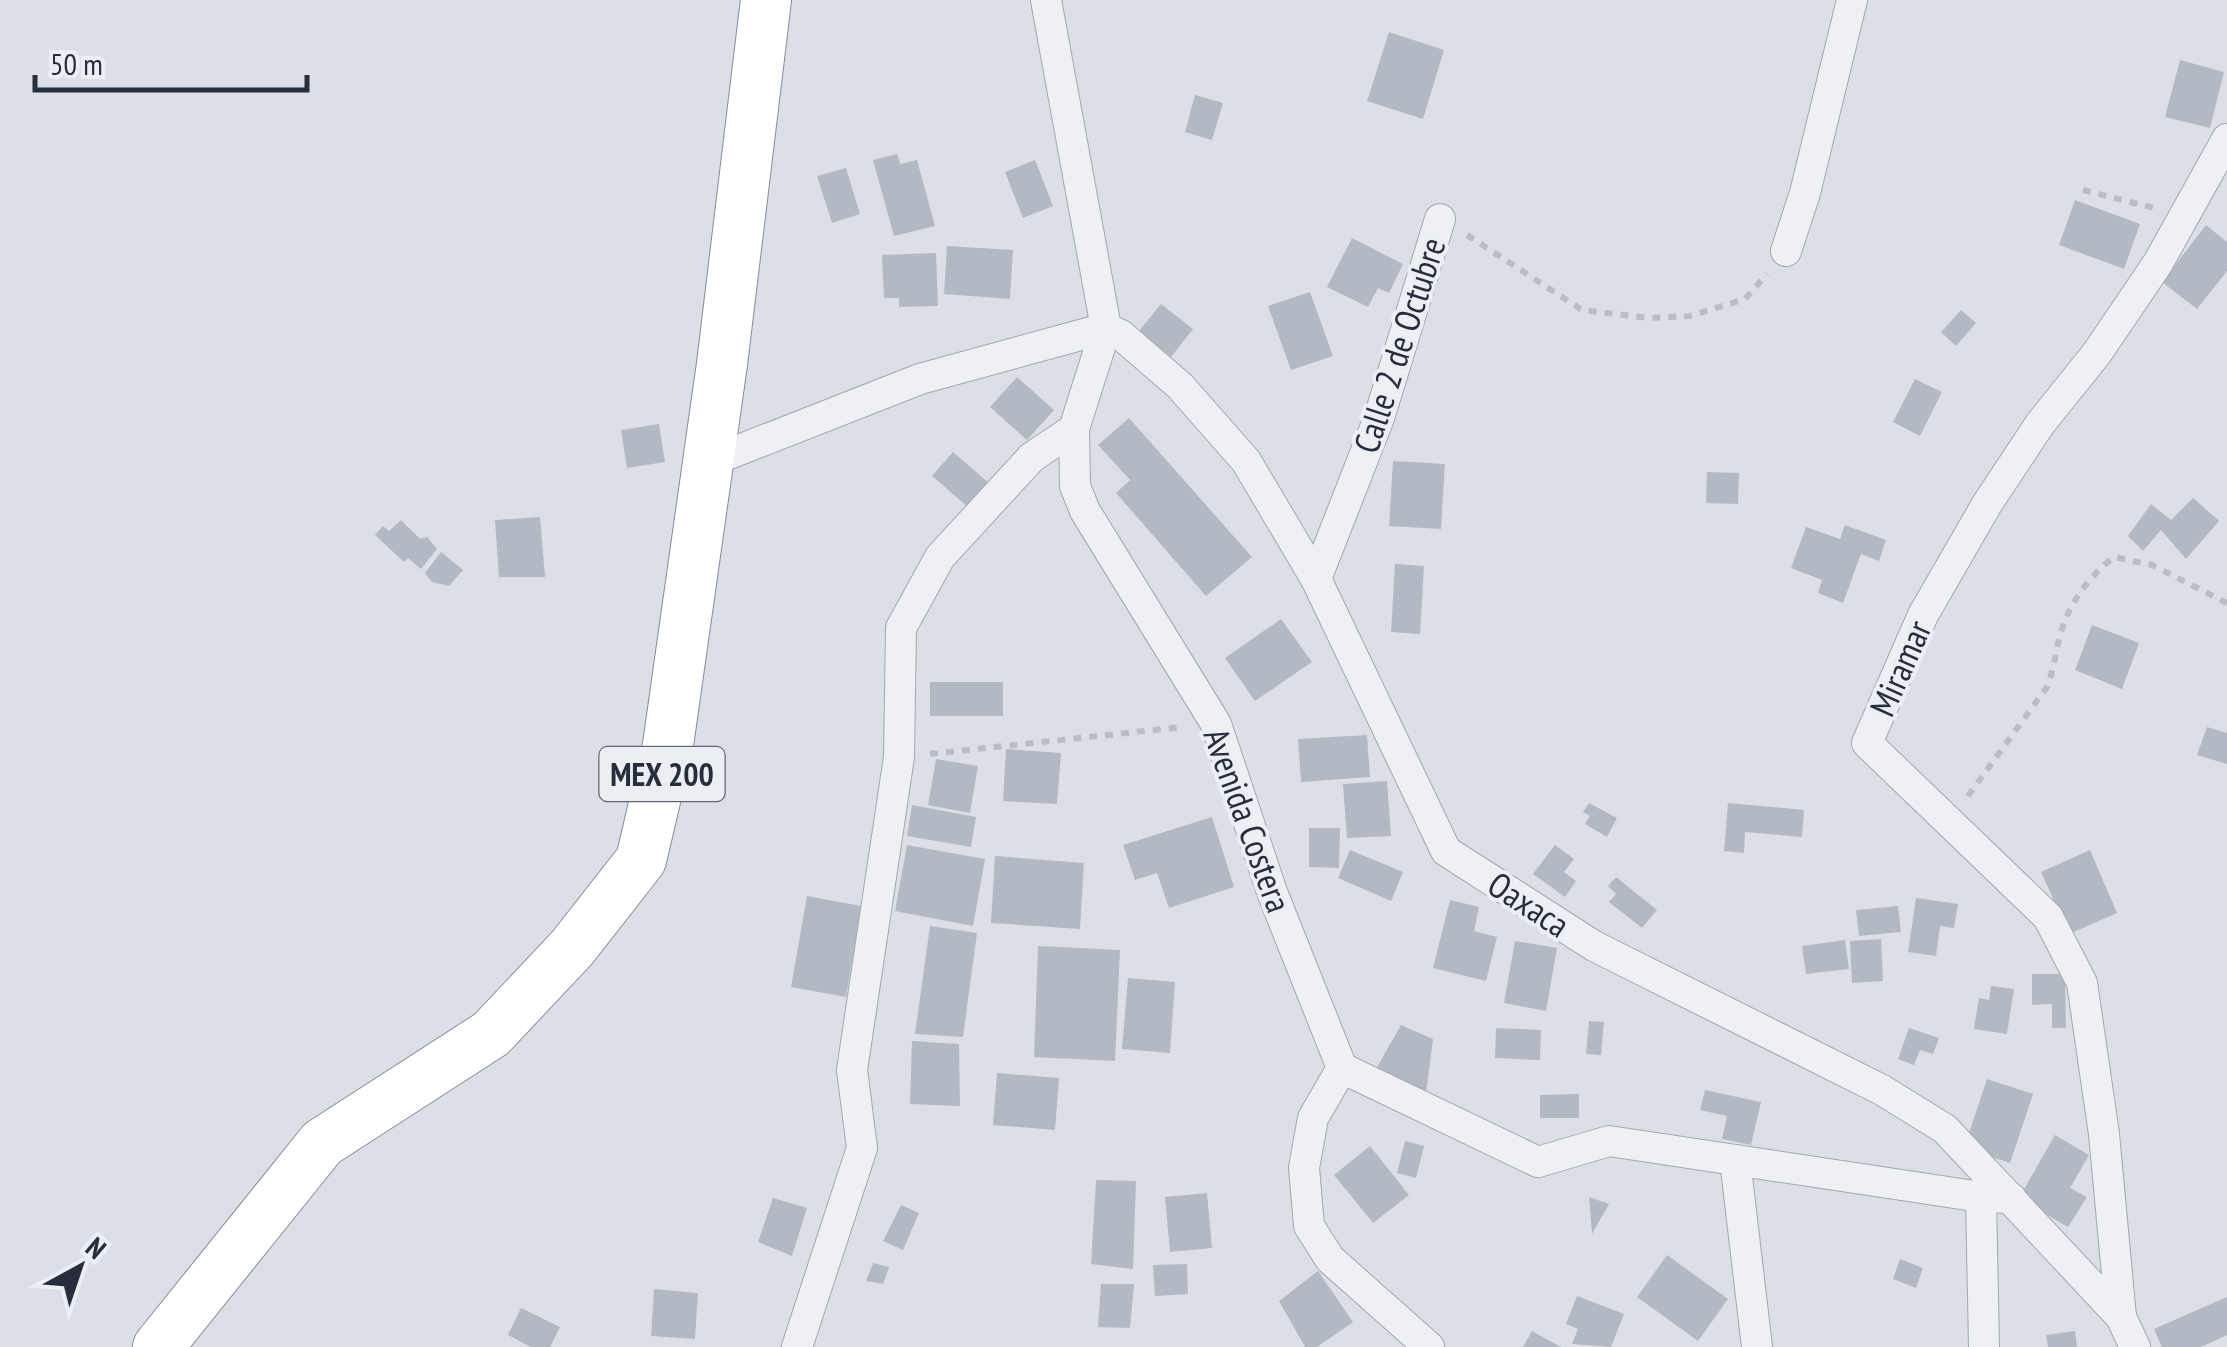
<svg xmlns="http://www.w3.org/2000/svg" width="2227" height="1347" font-family="'PT Sans Narrow',sans-serif">
	<style>
		.building { fill: #b3b9c3 }
		.lines { fill: none; stroke-linecap: round; stroke-linejoin: round }
		.minor-casing { stroke: #a2a7b0; stroke-width: 32 }
		.trunk-casing { stroke: #838d9c; stroke-width: 52 }
		.path { stroke: #babec4; stroke-width: 6; stroke-dasharray: 8 8; stroke-linecap: butt }
		.minor { stroke: #eef0f4; stroke-width: 30 }
		.trunk { stroke: #fff; stroke-width: 50 }
		.labels { text-anchor: middle; dominant-baseline: central; stroke-width: 8; stroke-linejoin: round; paint-order: stroke }
		.shield { fill: #ebeff4; stroke: #616873; stroke-width: 2.5 }
		.shield-label { font-size: 32px; font-weight: bold; fill: #262e3c }
		.street-label { font-size: 35px; fill: #262e3c; stroke: #ebeff4 }
	</style>
	<rect width="100%" height="100%" fill="#dce0e6"/>
	<!-- building -->
	<g class="building">
		<path d="M1389 32 1444 50 1423 119 1367 101Z"/>
		<path d="M2180 60 2224 72 2210 128 2165 117Z"/>
		<path d="M1195 95 1223 103 1212 140 1185 132Z"/>
		<path d="M897 154 900 164 917 160 935 226 894 236 873 160Z"/>
		<path d="M1035 160 1053 206 1023 218 1005 172Z"/>
		<path d="M846 168 860 214 832 223 817 176Z"/>
		<path d="M2075 200 2140 224 2124 269 2059 245Z"/>
		<path d="M2206 225 2227 242V271L2197 309 2162 282Z"/>
		<path d="M1352 238 1403 264 1389 293 1378 288 1368 307 1327 287Z"/>
		<path d="M947 246 1013 250 1010 299 944 294Z"/>
		<path d="M936 253 938 306 899 307V298H884L882 255Z"/>
		<path d="M1310 292 1333 356 1291 370 1268 306Z"/>
		<path d="M1161 304 1193 329 1171 357 1139 331Z"/>
		<path d="M1961 310 1976 323 1956 346 1941 332Z"/>
		<path d="M1017 377 1054 410 1027 440 990 407Z"/>
		<path d="M1915 379 1942 392 1920 436 1893 422Z"/>
		<path d="M1129 418 1252 557 1206 596 1116 493 1130 480 1098 445Z"/>
		<path d="M659 424 665 462 627 468 621 430Z"/>
		<path d="M953 452 990 484 969 508 932 476Z"/>
		<path d="M1393 461 1445 464 1441 529 1389 526Z"/>
		<path d="M1707 472 1739 473 1738 504 1706 503Z"/>
		<path d="M2193 498 2219 521 2186 559 2161 530 2143 551 2128 536 2151 504 2171 520Z"/>
		<path d="M540 517 545 577H499L495 520Z"/>
		<path d="M401 520 420 539 427 537 437 549 421 569 408 558 404 562 375 535 383 526 389 531Z"/>
		<path d="M1845 525 1886 540 1879 561 1861 554 1843 603 1818 593 1822 580 1791 568 1806 527 1840 539Z"/>
		<path d="M441 552 463 570 449 586 432 582 425 573Z"/>
		<path d="M1395 564 1424 566 1420 634 1391 632Z"/>
		<path d="M1281 619 1312 662 1255 701 1225 658Z"/>
		<path d="M2092 625 2139 643 2122 689 2075 670Z"/>
		<rect x="930" y="682" width="73" height="34"/>
		<path d="M2207 727 2227 733V764L2197 755Z"/>
		<path d="M1367 735 1370 777 1301 782 1298 739Z"/>
		<path d="M1006 749 1061 753 1057 804 1003 801Z"/>
		<path d="M936 759 978 766 970 813 928 805Z"/>
		<path d="M1387 781 1391 836 1347 838 1343 784Z"/>
		<path d="M1589 803 1617 818 1607 837 1585 824 1590 816 1583 812Z"/>
		<path d="M1728 803 1804 810 1802 837 1745 832 1744 853 1724 851Z"/>
		<path d="M912 805 976 817 971 847 907 836Z"/>
		<path d="M1212 817 1234 887 1169 908 1157 873 1135 880 1123 845Z"/>
		<path d="M1309 828H1340L1339 868 1309 867Z"/>
		<path d="M907 845 985 859 973 926 895 911Z"/>
		<path d="M1555 845 1574 859 1564 872 1576 881 1565 897 1533 874Z"/>
		<path d="M1350 850 1403 872 1391 901 1338 878Z"/>
		<path d="M2090 850 2117 913 2069 934 2041 872Z"/>
		<path d="M995 856 1084 863 1080 929 991 923Z"/>
		<path d="M1616 877 1657 910 1642 928 1609 902 1616 894 1608 886Z"/>
		<path d="M807 896 861 906 846 997 791 987Z"/>
		<path d="M1916 898 1958 904 1954 928 1940 926 1936 956 1908 952Z"/>
		<path d="M1450 900 1479 907 1474 931 1497 937 1486 981 1433 968Z"/>
		<path d="M1898 906 1901 932 1859 936 1856 910Z"/>
		<path d="M930 926 977 933 963 1037 915 1034Z"/>
		<path d="M1881 939 1883 981 1852 983 1850 941Z"/>
		<path d="M1845 940 1849 969 1806 974 1802 946Z"/>
		<path d="M1515 941 1557 948 1546 1011 1504 1003Z"/>
		<path d="M1038 946 1120 950 1115 1061 1034 1057Z"/>
		<path d="M2032 974H2065L2066 1028H2052V1004L2032 1005Z"/>
		<path d="M1128 978 1175 982 1170 1053 1122 1049Z"/>
		<path d="M1991 986 2014 989 2007 1034 1974 1029 1979 998 1989 1000Z"/>
		<path d="M1589 1021 1604 1022 1601 1055 1586 1054Z"/>
		<path d="M1401 1025 1433 1039 1426 1093 1376 1069Z"/>
		<path d="M1496 1028 1541 1030 1540 1060 1495 1058Z"/>
		<path d="M1909 1028 1939 1038 1933 1054 1920 1050 1914 1065 1898 1059Z"/>
		<path d="M912 1041 959 1044 960 1106 910 1104Z"/>
		<path d="M997 1073 1059 1078 1055 1130 993 1125Z"/>
		<path d="M1987 1079 2033 1094 2010 1163 1964 1148Z"/>
		<path d="M1705 1090 1761 1102 1751 1145 1722 1139 1727 1116 1700 1110Z"/>
		<path d="M1579 1094V1118H1540V1095Z"/>
		<path d="M2055 1135 2089 1155 2070 1188 2087 1197 2068 1227 2019 1198Z"/>
		<path d="M1405 1141 1424 1146 1416 1178 1397 1173Z"/>
		<path d="M1370 1146 1409 1195 1373 1223 1334 1175Z"/>
		<path d="M1096 1180 1136 1181 1133 1269 1091 1264Z"/>
		<path d="M1207 1193 1212 1248 1170 1252 1165 1197Z"/>
		<path d="M1589 1197 1609 1204 1592 1234Z"/>
		<path d="M773 1198 807 1208 792 1256 758 1242Z"/>
		<path d="M901 1205 919 1213 903 1250 883 1241Z"/>
		<path d="M1667 1255 1728 1299 1698 1341 1637 1297Z"/>
		<path d="M1900 1259 1923 1268 1916 1288 1893 1279Z"/>
		<path d="M873 1263 889 1267 883 1284 866 1281Z"/>
		<path d="M1187 1264 1188 1294 1155 1296 1153 1265Z"/>
		<path d="M1318 1271 1353 1322 1317 1347H1305L1279 1301Z"/>
		<path d="M1101 1284H1134L1130 1328 1098 1327Z"/>
		<path d="M654 1289 698 1293 695 1339 651 1336Z"/>
		<path d="M1577 1296 1624 1314 1611 1347 1572 1344 1578 1329 1566 1324Z"/>
		<path d="M2227 1297V1335L2201 1347H2162L2154 1329Z"/>
		<path d="M521 1308 560 1327 550 1347H531L508 1335Z"/>
		<path d="M1532 1331 1561 1347H1523Z"/>
		<path d="M2075 1331 2077 1347H2048L2046 1335Z"/>
	</g>
	<g class="lines">
		<defs>
			<g id="minor">
				<path d="M1046 0 1106 328 1074 429 1075 486 1085 511 1216 724 1272 892 1342 1068 1538 1162 1609 1141 1981 1197 2011 1198"/>
				<path d="M1786 251 1805 193 1852 0"/>
				<path d="M1106 328 1121 335 1180 386 1246 461 1316 579 1446 851 1594 946 1882 1090 1945 1129 2121 1317 2135 1347"/>
				<path d="M706 463 920 379 1106 328"/>
				<path d="M1316 579 1379 418 1440 219"/>
				<path d="M1342 1068 1313 1118 1304 1168 1309 1226 1330 1259 1429 1347"/>
				<path d="M1735 1160 1757 1347"/>
				<path d="M1981 1197 1984 1347"/>
				<path d="M2121 1317 2104 1134 2082 983 2048 917 1867 743 1923 615 1987 504 2040 424 2097 353 2158 263 2227 139"/>
				<path d="M797 1347 862 1148 852 1070 899 757 901 628 940 557 1032 457 1074 429"/>
			</g>
			<path id="trunk" d="M158 1347 322 1143 491 1034 572 948 641 860 668 745 722 364 766 0"/>
		</defs>
		<!-- minor casing -->
		<use href="#minor" class="minor-casing"/>
		<!-- trunk casing -->
		<use href="#trunk" class="trunk-casing"/>
		<!-- path -->
		<g class="path">
			<path d="M2083 190 2154 208"/>
			<path d="M1467 235 1582 310 1649 318 1690 316 1745 299 1767 274"/>
			<path d="M930 754 1182 727"/>
			<path d="M1968 796 2047 687C2055 667 2056 646 2063 626 2072 599 2092 574 2114 557L2152 565 2227 603"/>
		</g>
		<!-- minor -->
		<use href="#minor" class="minor"/>
		<!-- trunk -->
		<use href="#trunk" class="trunk"/>
	</g>
	<g class="labels">
		<!-- shield labels -->
		<rect class="shield" x="599.5" y="747" width="125" height="54" rx="8"/>
		<g class="shield-label">
			<text x="662" y="774">MEX 200</text>
		</g>
		<!-- street labels -->
		<g class="street-label">
			<text transform="translate(1399 345) rotate(-72)">Calle 2 de Octubre</text>
			<text transform="translate(1900 668) rotate(-66)">Miramar</text>
			<text transform="translate(1248 820) rotate(70)">Avenida Costera</text>
			<text transform="translate(1529 904) rotate(33)">Oaxaca</text>
		</g>
	</g>
	<!-- north arrow -->
	<g transform="translate(80 1267) rotate(40)" stroke="#ebeff4" stroke-width="8" paint-order="stroke">
	<path d="M0-8L18 38L0 25L-18 38Z" fill="#262e3c"/>
	<text y="-15" font-size="28" font-weight="bold" text-anchor="middle" fill="#262e3c">N</text>
	</g>
	<!-- scale -->
	<path d="M35 75v15h272v-15" fill="none" stroke="#262e3c" stroke-width="5"/>
	<text x="50" y="75" font-size="30" fill="#262e3c" stroke="#ebeff4" stroke-width="8" paint-order="stroke">50 m</text>
</svg>
